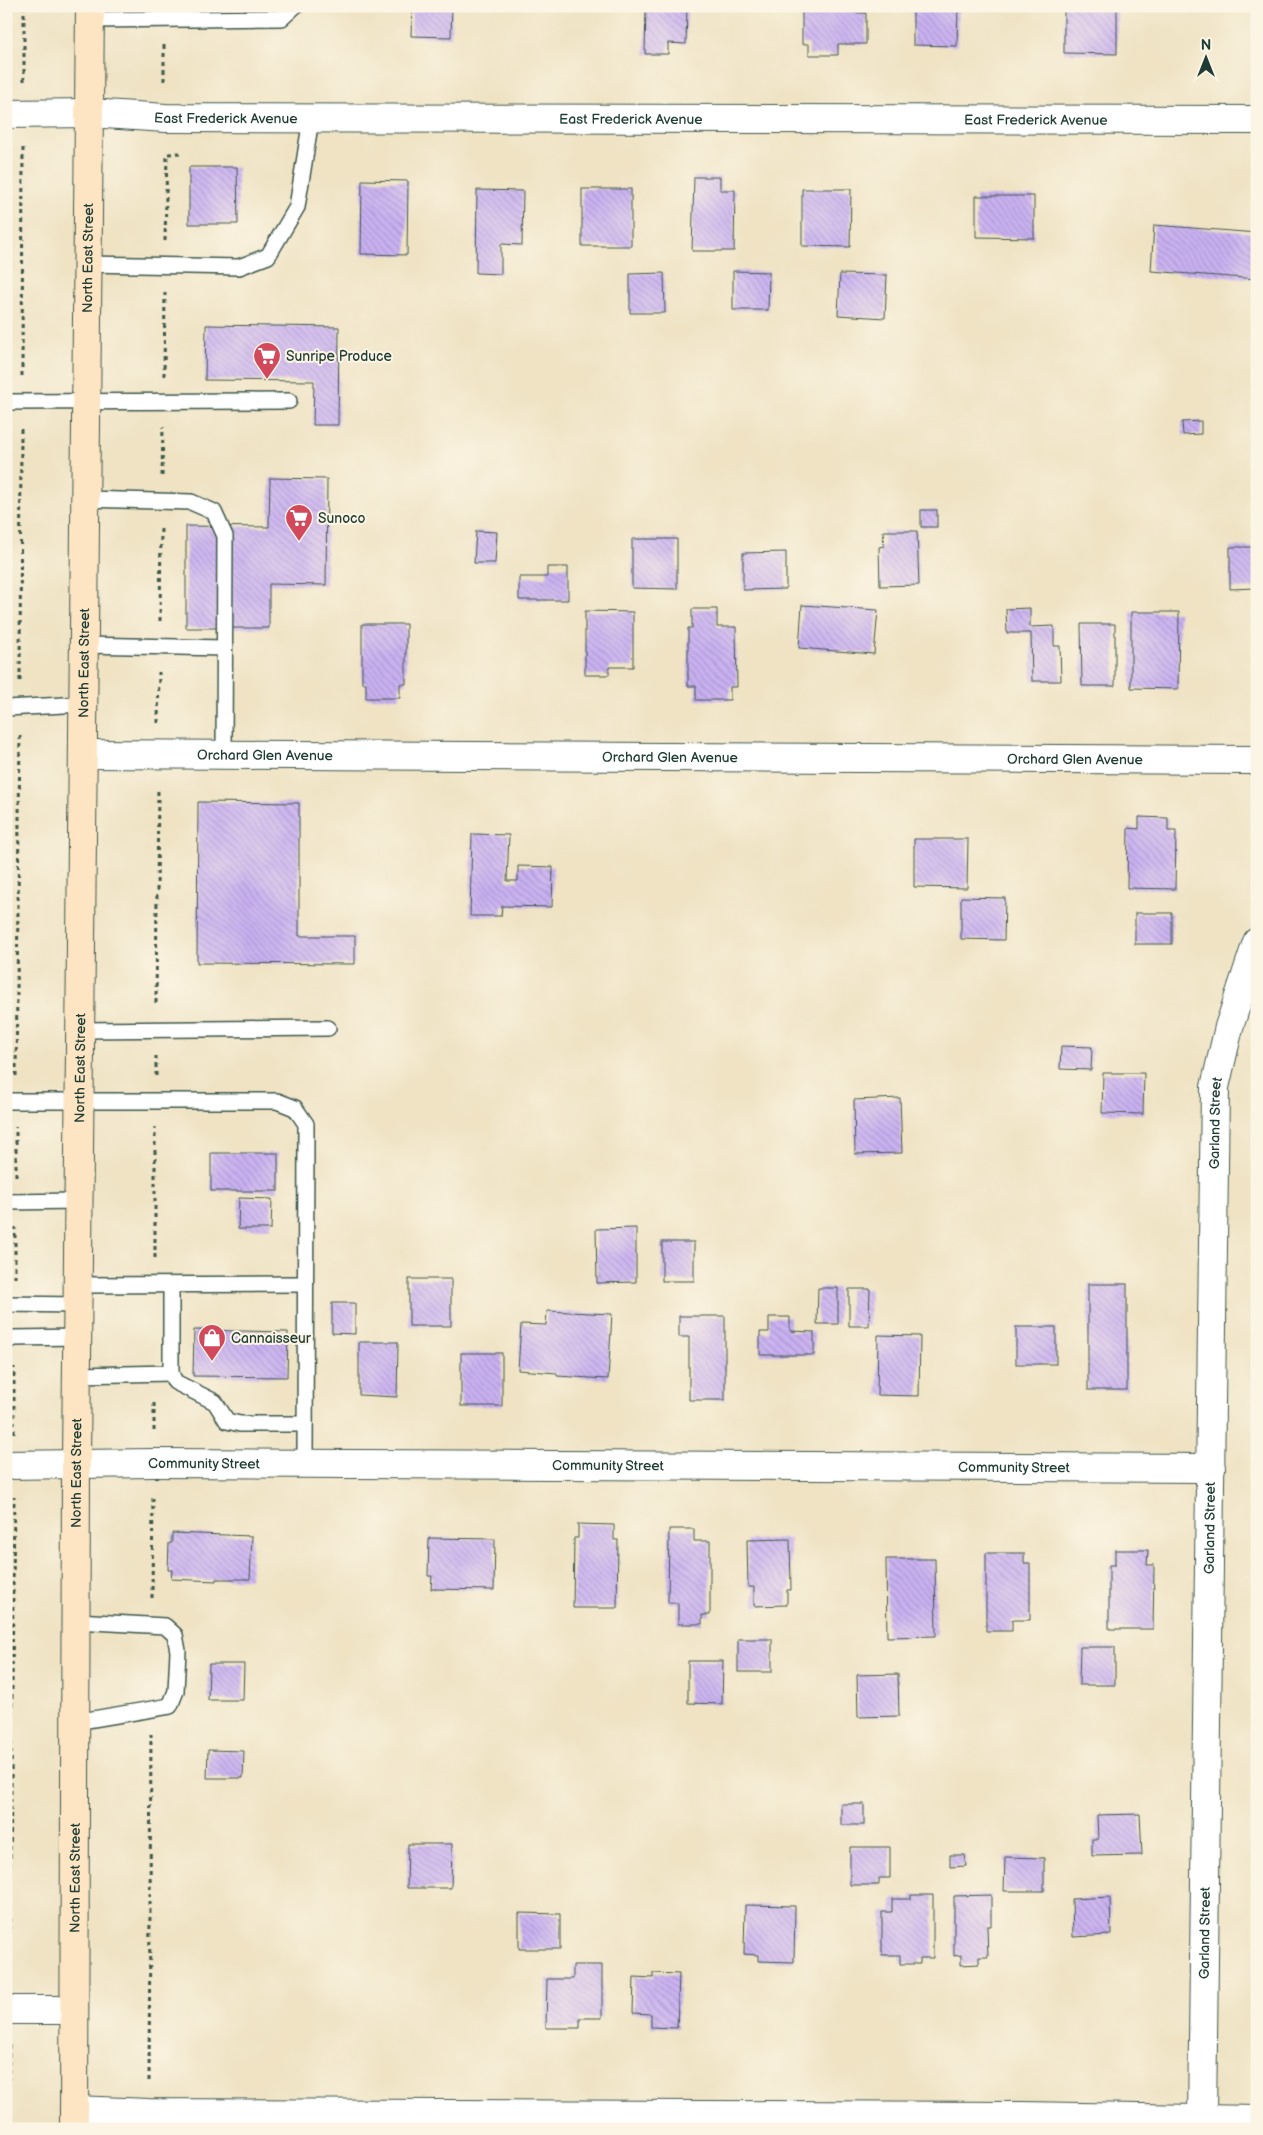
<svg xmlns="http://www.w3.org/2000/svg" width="1263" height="2135" font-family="'Balsamiq Sans',sans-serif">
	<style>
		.building { fill: url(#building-back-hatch) }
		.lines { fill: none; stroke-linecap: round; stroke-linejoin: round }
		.service-casing { stroke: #3e564a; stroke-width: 18 }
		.minor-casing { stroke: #3e564a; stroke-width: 30 }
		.secondary-casing { stroke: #3e564a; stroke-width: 30 }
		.path { stroke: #3e564a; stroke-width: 3; stroke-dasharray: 4 4; stroke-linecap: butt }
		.service { stroke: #fff; stroke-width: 15 }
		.minor { stroke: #fff; stroke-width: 28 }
		.secondary { stroke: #fde5c4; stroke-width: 28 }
		.labels { text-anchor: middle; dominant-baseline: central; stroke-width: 4; stroke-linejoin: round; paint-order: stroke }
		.street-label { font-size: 14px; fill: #1f3d34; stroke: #fcf5e5 }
		.poi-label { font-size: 14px; fill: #1f3d34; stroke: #fcf5e5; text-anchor: start }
	</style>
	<defs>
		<pattern id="building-back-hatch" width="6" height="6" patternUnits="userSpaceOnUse" patternTransform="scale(1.25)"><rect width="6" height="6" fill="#cbb2f3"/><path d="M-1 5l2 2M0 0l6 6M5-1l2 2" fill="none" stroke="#a492c6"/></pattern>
	</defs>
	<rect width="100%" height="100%" fill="#fcf5e5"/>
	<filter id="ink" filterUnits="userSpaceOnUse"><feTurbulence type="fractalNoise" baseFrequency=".02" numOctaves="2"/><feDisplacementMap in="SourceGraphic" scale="10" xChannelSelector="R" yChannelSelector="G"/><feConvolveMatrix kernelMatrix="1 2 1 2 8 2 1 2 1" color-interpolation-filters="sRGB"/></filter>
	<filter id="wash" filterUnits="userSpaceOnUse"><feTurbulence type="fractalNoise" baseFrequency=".0096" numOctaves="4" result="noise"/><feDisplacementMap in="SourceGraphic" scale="20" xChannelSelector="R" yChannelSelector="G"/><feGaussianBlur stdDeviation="1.12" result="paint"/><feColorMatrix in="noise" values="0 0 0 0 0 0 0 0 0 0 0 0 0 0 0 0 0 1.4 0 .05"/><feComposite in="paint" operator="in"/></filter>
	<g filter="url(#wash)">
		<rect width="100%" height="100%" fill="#efe3c4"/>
		<g id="blocks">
			<!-- building -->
			<g class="building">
				<path d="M412 6H452L451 37 411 36Z"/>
				<path d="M646 6H687L686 44 668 43V54H645Z"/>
				<path d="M802 6H856V13H866V44H838V55H809V44H802Z"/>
				<path d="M913 6H958L957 46 913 45Z"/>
				<path d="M1064 6H1117V54L1064 53Z"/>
				<path d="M189 167H237L238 224H189Z"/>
				<path d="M694 177H720V190H735L734 251H692Z"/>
				<path d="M362 180 408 181 407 255 361 254Z"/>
				<rect x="582" y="189" width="49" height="57"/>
				<path d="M802 189H851L850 247 802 246Z"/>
				<path d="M477 190 523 191 522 245 501 244V274L476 273Z"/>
				<path d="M976 196H1034V238L976 237Z"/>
				<path d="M1154 225 1257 233V279L1151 271Z"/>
				<path d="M733 271 769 272 768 310H733Z"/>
				<path d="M664 273 665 313H630V274Z"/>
				<path d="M840 274 887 275 885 318 838 315Z"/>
				<path d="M206 325 339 327 338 425H313L314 381 205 380Z"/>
				<path d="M1201 421V434L1183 435 1182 422Z"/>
				<path d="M270 478 327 479 326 585 269 584V628H186V526L269 527Z"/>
				<rect x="921" y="510" width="16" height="17"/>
				<path d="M476 531 497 532 495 563H474Z"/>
				<path d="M883 531H917L919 585 880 586 879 547 884 546Z"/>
				<path d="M632 539H677V589L632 588Z"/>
				<path d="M1230 547H1257V588L1230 589Z"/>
				<path d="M786 552V589L743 590V553Z"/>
				<path d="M547 567H568V600H519V577H547Z"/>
				<path d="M802 605 878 610 874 654 799 648Z"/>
				<path d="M1030 608V627L1054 626V646H1060L1061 681H1032L1031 633H1007L1006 609Z"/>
				<path d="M692 609H717V627H736L737 687H730V700H696V686H688V628H692Z"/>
				<path d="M585 611 633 612V667H609V675H585Z"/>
				<path d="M1131 612H1179L1178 689 1131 688Z"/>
				<path d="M362 624H406V684H400V698H366V683H362Z"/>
				<path d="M1081 624H1115V686H1082Z"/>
				<path d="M198 802 299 803V936H355V964L197 963Z"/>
				<path d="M1139 817 1168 818V831H1176L1175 889 1127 888 1128 828 1139 829Z"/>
				<path d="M472 834 509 835 507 881H518V866L553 867 552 907 502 906 501 916H470Z"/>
				<path d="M914 839H968L967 888 914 887Z"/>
				<path d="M961 897 1005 898 1004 940 961 939Z"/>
				<rect x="1135" y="913" width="37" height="31"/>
				<path d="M1061 1046 1092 1047 1091 1070 1060 1069Z"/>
				<path d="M1103 1073H1144L1143 1114 1102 1113Z"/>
				<path d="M900 1098 902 1153 855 1154 854 1100Z"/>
				<rect x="211" y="1153" width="67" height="38"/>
				<path d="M239 1198 272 1199 271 1229H238Z"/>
				<path d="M636 1228V1282L597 1283 596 1229Z"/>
				<rect x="662" y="1242" width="32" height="39"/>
				<rect x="409" y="1279" width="42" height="47"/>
				<rect x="1088" y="1284" width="39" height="106"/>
				<path d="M818 1288H838V1324H817Z"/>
				<path d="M849 1289H870L869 1326H849Z"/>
				<path d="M332 1303H355V1334L332 1333Z"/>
				<path d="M547 1311 612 1314 608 1379 557 1376V1373L518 1370 521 1324 546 1325Z"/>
				<path d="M679 1316H725V1400H689V1337H679Z"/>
				<path d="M769 1317H790V1331L814 1332V1355H760V1332H769Z"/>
				<rect x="1016" y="1327" width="40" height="37"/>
				<path d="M194 1330 288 1332 287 1377 193 1376Z"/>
				<path d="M878 1335 920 1336 919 1396 877 1395Z"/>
				<path d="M359 1342H398L397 1397 359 1395Z"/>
				<rect x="461" y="1353" width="41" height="53"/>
				<path d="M578 1524 614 1525V1540H618L617 1608H573L574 1538H578Z"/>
				<path d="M669 1529H694V1541H710V1615H702V1624H678V1603H668Z"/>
				<path d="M172 1533 252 1536 250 1579H216V1581L171 1579 172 1570H168L169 1543H172Z"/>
				<path d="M429 1538 495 1539 494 1590 431 1589 432 1576H428Z"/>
				<path d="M790 1539 791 1590H787V1605L754 1606V1587H748L747 1540Z"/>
				<path d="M1115 1550H1148L1147 1565H1154L1153 1629H1109V1565H1115Z"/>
				<path d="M986 1553H1024V1563H1030V1620H1012V1631H986Z"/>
				<path d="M886 1559H935L936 1636 887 1637Z"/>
				<rect x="738" y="1639" width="34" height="33"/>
				<path d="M1080 1647H1115V1685H1079Z"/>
				<path d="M688 1661H723L722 1704 688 1703Z"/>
				<path d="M209 1664H244L243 1700H208Z"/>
				<path d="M898 1674 899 1716 858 1717 857 1675Z"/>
				<path d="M208 1750 244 1751 243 1778H207Z"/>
				<rect x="841" y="1804" width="23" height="21"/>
				<path d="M1140 1814 1142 1855 1092 1856V1839H1098L1097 1815Z"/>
				<path d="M408 1844H452L451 1888H407Z"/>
				<path d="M850 1847H890V1878H879V1885H850Z"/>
				<path d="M950 1855H965L966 1866 950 1867Z"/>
				<path d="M1005 1857 1044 1858V1891H1004Z"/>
				<path d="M911 1895H933V1958H920V1964H900V1955H882V1912H892V1899H911Z"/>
				<path d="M991 1895V1926H987L988 1957H979V1964L961 1965V1955L954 1956V1896Z"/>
				<path d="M1110 1897 1111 1935 1073 1937 1072 1899Z"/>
				<path d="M745 1905 795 1906 794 1962 758 1961V1955L744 1954Z"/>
				<path d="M519 1913 560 1914V1949H519Z"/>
				<path d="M573 1965H602V2018H580V2028H546L547 1979H573Z"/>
				<path d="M653 1973 679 1974 677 2028 651 2027V2014L633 2013 634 1977 653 1978Z"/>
			</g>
		</g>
	</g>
	<g filter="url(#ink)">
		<use href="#blocks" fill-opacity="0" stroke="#3e564a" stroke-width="1"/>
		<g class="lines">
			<defs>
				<g id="service">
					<path d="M90 20 282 18 295 6"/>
					<path d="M87 264 239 267 268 256 297 207 311 119"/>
					<path d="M6 402 289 401"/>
					<path d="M85 499 191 502 214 512 225 536 224 754"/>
					<path d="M84 645 224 648"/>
					<path d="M6 708 84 704"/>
					<path d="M81 1030 328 1028"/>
					<path d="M6 1101H277L295 1108 306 1124 305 1464"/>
					<path d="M6 1202 79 1201"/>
					<path d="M78 1285 305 1284"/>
					<path d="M171 1285V1373L175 1382 215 1402 227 1421 240 1424H305"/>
					<path d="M6 1304 78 1305"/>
					<path d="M6 1341 14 1338 78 1337"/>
					<path d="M77 1375 171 1373"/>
					<path d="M75 1722 170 1706 176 1691 178 1651 175 1635 165 1626 76 1621"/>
				</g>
				<g id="minor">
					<path id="s1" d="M6 114 89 113 166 118 1257 120"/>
					<path id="s2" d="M84 754 1257 760"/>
					<path id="s3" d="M6 1465 153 1463 1211 1468"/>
					<path d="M6 2010H74"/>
					<path d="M74 2110 149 2113 1021 2116 1257 2120"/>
					<path id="s4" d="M1202 2119 1215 1087 1229 1027 1257 942"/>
				</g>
				<g id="secondary">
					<path id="s5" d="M74 2129 76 1463 90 6"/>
				</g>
			</defs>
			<!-- service casing -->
			<use href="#service" class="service-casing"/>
			<!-- minor casing -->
			<use href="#minor" class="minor-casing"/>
			<!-- secondary casing -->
			<use href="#secondary" class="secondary-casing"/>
			<!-- path -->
			<g class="path">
				<path d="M164 45V82"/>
				<path d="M24 81V6"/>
				<path d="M165 241 167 154 181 153"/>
				<path d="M22 376 23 147"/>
				<path d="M164 376 165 292"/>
				<path d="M162 476 163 427"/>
				<path d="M160 621 161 527"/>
				<path d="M20 681 21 427"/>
				<path d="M158 723 159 672"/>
				<path d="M156 1003 158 787"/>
				<path d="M16 1076 20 734"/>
				<path d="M156 1076V1054"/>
				<path d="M16 1176V1127"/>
				<path d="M155 1258V1127"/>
				<path d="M15 1278V1227"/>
				<path d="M154 1431V1399"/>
				<path d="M14 1433V1367"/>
				<path d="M152 1598 153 1494"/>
				<path d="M9 1978 14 1497"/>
				<path d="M149 2081 151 1734"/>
				<path d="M8 2129 9 2042"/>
			</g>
			<!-- service -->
			<use href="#service" class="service"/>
			<!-- minor -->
			<use href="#minor" class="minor"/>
			<!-- secondary -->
			<use href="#secondary" class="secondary"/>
		</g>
	</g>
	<!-- icons -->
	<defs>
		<symbol id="supermarket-pin" viewBox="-11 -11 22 30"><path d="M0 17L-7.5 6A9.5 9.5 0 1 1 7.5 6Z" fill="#d1495b" stroke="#fcf5e5"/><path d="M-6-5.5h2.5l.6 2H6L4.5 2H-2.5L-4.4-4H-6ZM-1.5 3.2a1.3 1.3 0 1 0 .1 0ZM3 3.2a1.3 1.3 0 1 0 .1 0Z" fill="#fff"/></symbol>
		<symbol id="shop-pin" viewBox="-11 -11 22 30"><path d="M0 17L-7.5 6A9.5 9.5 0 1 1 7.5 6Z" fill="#d1495b" stroke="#fcf5e5"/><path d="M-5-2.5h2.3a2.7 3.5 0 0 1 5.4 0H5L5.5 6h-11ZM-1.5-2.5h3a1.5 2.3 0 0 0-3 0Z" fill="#fff"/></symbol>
	</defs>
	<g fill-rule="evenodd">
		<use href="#supermarket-pin" x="251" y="340" width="32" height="43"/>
		<use href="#supermarket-pin" x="283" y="502" width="32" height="43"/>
		<use href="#shop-pin" x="196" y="1322" width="32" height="43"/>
	</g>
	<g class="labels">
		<!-- street labels -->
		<g class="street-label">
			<text stroke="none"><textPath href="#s1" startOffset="220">East Frederick Avenue</textPath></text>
			<text stroke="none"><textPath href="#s1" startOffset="625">East Frederick Avenue</textPath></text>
			<text stroke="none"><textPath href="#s1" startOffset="1030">East Frederick Avenue</textPath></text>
			<text stroke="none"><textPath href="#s5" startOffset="1871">North East Street</textPath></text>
			<text stroke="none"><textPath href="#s5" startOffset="1466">North East Street</textPath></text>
			<text stroke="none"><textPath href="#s2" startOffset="181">Orchard Glen Avenue</textPath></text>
			<text stroke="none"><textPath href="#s2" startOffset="586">Orchard Glen Avenue</textPath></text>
			<text stroke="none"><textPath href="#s2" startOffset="991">Orchard Glen Avenue</textPath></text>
			<text stroke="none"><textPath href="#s5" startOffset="1061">North East Street</textPath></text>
			<text stroke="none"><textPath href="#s4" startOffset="996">Garland Street</textPath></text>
			<text stroke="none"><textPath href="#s3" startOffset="198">Community Street</textPath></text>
			<text stroke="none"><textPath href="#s3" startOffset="602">Community Street</textPath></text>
			<text stroke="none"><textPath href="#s3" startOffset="1008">Community Street</textPath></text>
			<text stroke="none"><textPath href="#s5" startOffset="656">North East Street</textPath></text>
			<text stroke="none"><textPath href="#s4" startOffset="591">Garland Street</textPath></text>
			<text stroke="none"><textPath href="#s5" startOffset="251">North East Street</textPath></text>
			<text stroke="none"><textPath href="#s4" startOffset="186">Garland Street</textPath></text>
		</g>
		<!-- poi labels -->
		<g class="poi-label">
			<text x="286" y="356">Sunripe Produce</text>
			<text x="318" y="518">Sunoco</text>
			<text x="231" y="1338">Cannaisseur</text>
		</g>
	</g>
	<!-- margin -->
	<rect width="1263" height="2135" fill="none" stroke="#fcf5e5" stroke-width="25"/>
	<!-- north arrow -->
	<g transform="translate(1206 58)" stroke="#fcf5e5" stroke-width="4" paint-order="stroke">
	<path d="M0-4L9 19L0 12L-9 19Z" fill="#1f3d34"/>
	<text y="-8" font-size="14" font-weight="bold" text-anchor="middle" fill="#1f3d34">N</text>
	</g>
</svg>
